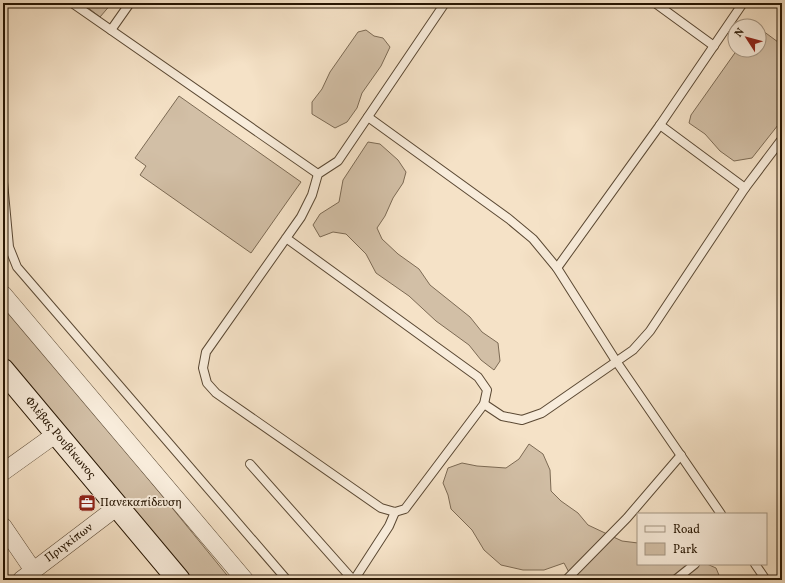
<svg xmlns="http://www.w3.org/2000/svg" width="785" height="583" font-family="Vollkorn,serif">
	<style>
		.green { fill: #d2bfa6; stroke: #7c6a54 }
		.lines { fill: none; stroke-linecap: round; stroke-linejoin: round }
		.lane-casing { stroke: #5a4833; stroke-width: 10 }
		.street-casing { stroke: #5a4833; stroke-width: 18 }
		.secondary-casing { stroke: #261502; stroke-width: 24 }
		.lane { stroke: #f8ecdb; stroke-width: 8 }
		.street { stroke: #f8ecdb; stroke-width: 17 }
		.secondary { stroke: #f8ecdb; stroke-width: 22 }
		.labels { text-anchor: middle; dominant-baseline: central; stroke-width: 4; stroke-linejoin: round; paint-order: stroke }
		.street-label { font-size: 12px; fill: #261502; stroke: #f8ecdb }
		.poi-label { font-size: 12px; fill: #261502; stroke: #f8ecdb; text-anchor: start }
	</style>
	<rect width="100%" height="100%" fill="#f5e2c7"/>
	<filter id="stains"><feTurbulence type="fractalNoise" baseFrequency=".005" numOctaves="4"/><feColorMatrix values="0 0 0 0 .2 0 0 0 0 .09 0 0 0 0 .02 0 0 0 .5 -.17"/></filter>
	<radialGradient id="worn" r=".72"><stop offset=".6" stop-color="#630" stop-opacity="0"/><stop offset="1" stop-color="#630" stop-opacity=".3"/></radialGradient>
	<!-- green -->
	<g class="green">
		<path d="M82 3H112L100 17Z"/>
		<path d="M759 28 782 45V120L752 158 734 161 720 151 705 134 689 123 691 115 737 50H759Z"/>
		<path d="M366 30 374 36 383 38 390 47 381 66 362 93 357 108 347 122 335 128 312 114V102L322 89 330 72 358 32Z"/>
		<path d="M179 96 301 182 251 253 140 175 146 166 135 158Z"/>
		<path d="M368 142 380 144 398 160 406 172 403 183 393 198 385 216 377 228 382 239 398 254 419 269 430 285 470 317 482 332 498 343 500 361 494 370 481 360 469 345 436 321 409 296 376 273 366 254 346 234 333 232 320 237 313 225 320 214 339 202 343 180Z"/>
		<path d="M3 301 231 580H193L3 355Z"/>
		<path d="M529 444 543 454 550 470 551 491 561 501 578 513 588 525 622 541 638 543V564H707L716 568 721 580H573L564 563 544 570H523L501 565 484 550 472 530 451 509 448 495 443 483 448 468 462 463 477 466 506 468 519 459Z"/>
	</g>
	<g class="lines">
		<defs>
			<g id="lane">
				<path d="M72 3 318 174"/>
				<path d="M655 3 714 46"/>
				<path d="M111 30 130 3"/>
				<path d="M368 117 509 219 533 239 557 268 616 361 721 514"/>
				<path d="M660 125 745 188"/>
				<path d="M3 182 9 247 17 267 287 580"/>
				<path d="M286 238 478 377 487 390 484 404 405 509 395 512 381 508 216 393 207 383 203 368 206 352 301 217 312 195 318 174 338 161 445 3"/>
				<path d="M557 268 660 125 743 3"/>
				<path d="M484 404 502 416 522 420 542 413 633 350 650 331 745 188 782 139"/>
				<path d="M250 464 353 580"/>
				<path d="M755 564 766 580"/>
				<path d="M354 580 389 526 395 512"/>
				<path d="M566 580 627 518 681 455"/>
				<path d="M675 580 695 564"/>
			</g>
			<g id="street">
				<path d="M3 294 245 580"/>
				<path d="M3 472 56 434"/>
				<path d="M3 526 33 570"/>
				<path d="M21 580 117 507"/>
			</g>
			<path id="secondary" d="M3 370 179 580"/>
		</defs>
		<!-- lane casing -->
		<use href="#lane" class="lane-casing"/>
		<!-- street casing -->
		<use href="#street" class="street-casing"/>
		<!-- secondary casing -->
		<use href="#secondary" class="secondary-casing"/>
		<!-- lane -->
		<use href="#lane" class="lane"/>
		<!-- street -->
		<use href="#street" class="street"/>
		<!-- secondary -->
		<use href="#secondary" class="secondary"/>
	</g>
	<!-- icons -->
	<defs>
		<symbol id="office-square" viewBox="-11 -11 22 22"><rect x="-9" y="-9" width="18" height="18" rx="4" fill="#8f2418" stroke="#f8ecdb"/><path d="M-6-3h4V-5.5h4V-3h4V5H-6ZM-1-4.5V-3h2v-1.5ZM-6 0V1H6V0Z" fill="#fff"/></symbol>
	</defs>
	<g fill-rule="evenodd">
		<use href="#office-square" x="77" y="493" width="20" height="20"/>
	</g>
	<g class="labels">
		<!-- street labels -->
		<g class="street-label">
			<text transform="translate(60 438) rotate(50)">Φλέβας Ρουβίκωνος</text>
			<text transform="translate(69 543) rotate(-37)">Πριγκίπων</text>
		</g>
		<!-- poi labels -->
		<g class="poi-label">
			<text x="100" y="503">Πανεκαπίδευση</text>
		</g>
	</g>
	<!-- margin -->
	<rect width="785" height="583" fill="none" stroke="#f5e2c7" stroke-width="16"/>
	<rect x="4" y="4" width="777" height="575" fill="none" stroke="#261502" stroke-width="2"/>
	<rect x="8" y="8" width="769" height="567" fill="none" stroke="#261502"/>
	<!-- legend -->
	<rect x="637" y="513" width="130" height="52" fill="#f8ecdb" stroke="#a49684"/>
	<rect x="645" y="526" width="20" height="6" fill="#f8ecdb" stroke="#a49684"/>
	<text x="673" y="533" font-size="12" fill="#261502">Road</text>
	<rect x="645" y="543" width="20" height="12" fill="#d2bfa6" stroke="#a49684"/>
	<text x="673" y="553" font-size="12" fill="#261502">Park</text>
	<!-- north arrow -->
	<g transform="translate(747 38) rotate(306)"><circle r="19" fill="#f8ecdb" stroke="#a49684"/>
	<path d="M0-3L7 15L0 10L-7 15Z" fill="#8f2418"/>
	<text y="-6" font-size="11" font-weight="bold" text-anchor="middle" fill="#261502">N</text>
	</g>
	<rect width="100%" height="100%" filter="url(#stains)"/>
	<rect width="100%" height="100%" fill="url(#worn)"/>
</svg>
